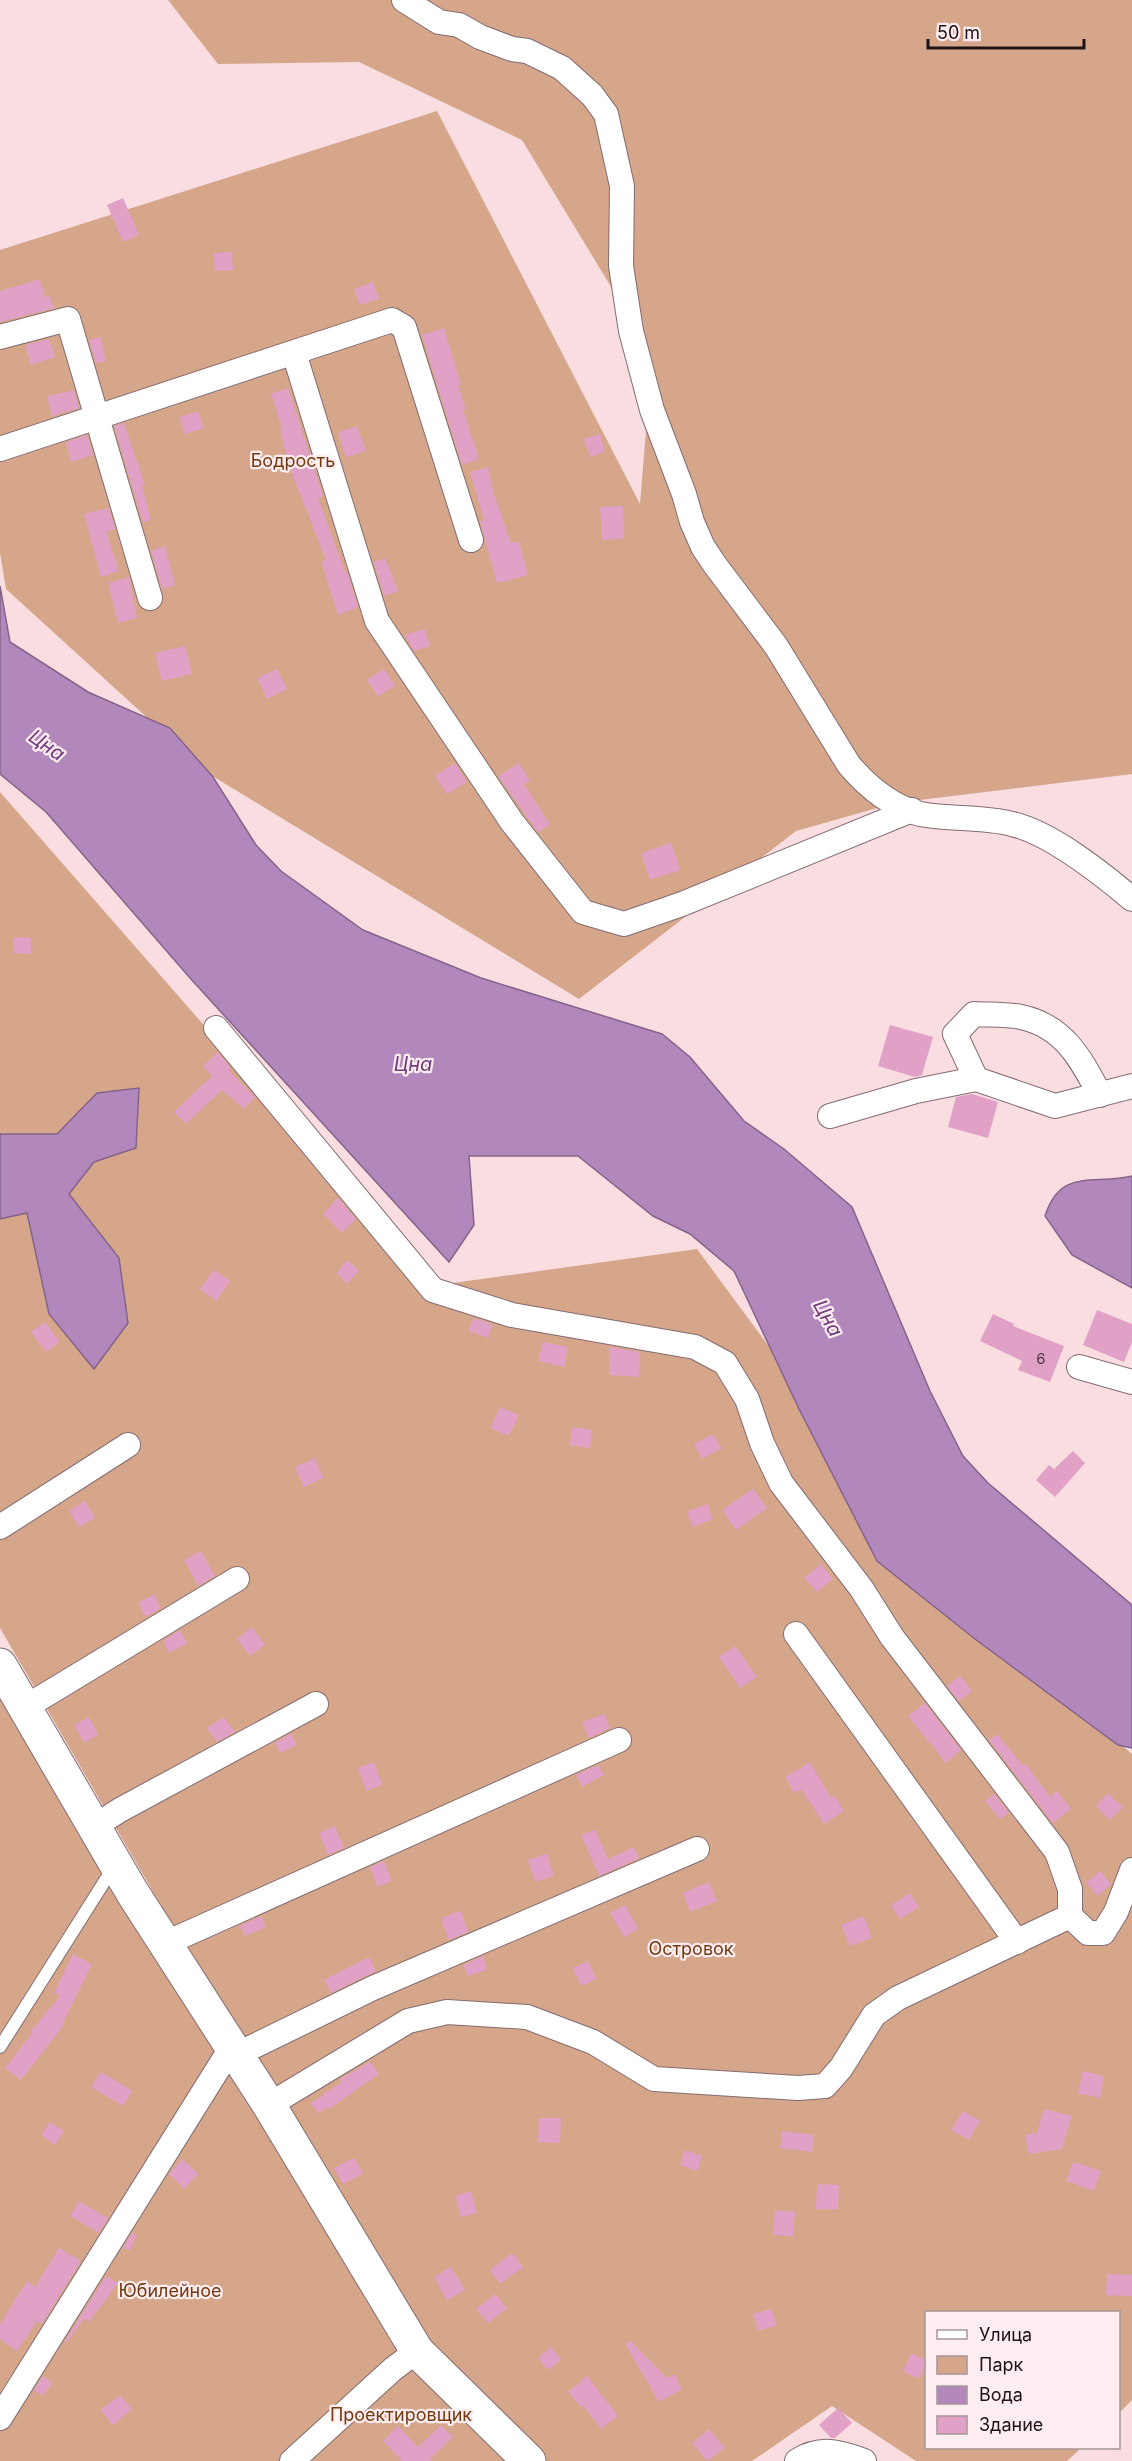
<svg xmlns="http://www.w3.org/2000/svg" width="1132" height="2461" font-family="Inter,sans-serif">
	<style>
		.green { fill: #d5a68a }
		.water { fill: #b287bc; stroke: #85648a; stroke-width: 1.5 }
		.building { fill: #e1a1c7 }
		.lines { fill: none; stroke-linecap: round; stroke-linejoin: round }
		.lane-casing { stroke: #846c70; stroke-width: 14 }
		.street-casing { stroke: #846c70; stroke-width: 26 }
		.secondary-casing { stroke: #846c70; stroke-width: 35 }
		.lane { stroke: #fff; stroke-width: 12 }
		.street { stroke: #fff; stroke-width: 24 }
		.secondary { stroke: #fff; stroke-width: 33 }
		.labels { text-anchor: middle; dominant-baseline: central; stroke-width: 4.5; stroke-linejoin: round; paint-order: stroke }
		.number-label { font-size: 15px; fill: #4e3642 }
		.park-label { font-size: 18px; fill: #733a0f; stroke: #feedf0 }
		.water-label { font-size: 20px; font-style: italic; fill: #723c7e; stroke: #feedf0 }
	</style>
	<rect width="100%" height="100%" fill="#f9dde1"/>
	<!-- green -->
	<g class="green">
		<path d="M168 0H1132V774L895 803 796 831 579 999 209 774 6 589 0 553V250L437 111 640 504 647 419 613 290 522 140 359 62 218 64Z"/>
		<path d="M0 792 432 1286 697 1249 968 1616 1132 1754V2400L1119 2413 1118 2312H926V2448H1081L1067 2461H916L832 2406 752 2461H543L417 2331 268 2090 0 1628Z"/>
		<path d="M0 1675 414 2362 523 2461H0Z"/>
	</g>
	<!-- water -->
	<g class="water">
		<path d="M0 586 10 642 88 692 170 728 213 777 256 845 281 871 363 930 481 978 662 1034 690 1057 744 1121 784 1149 852 1207 930 1391 963 1456 988 1483 1132 1605V1748L1118 1745 975 1639 877 1561 799 1409 734 1271 690 1234 653 1216 578 1156H469L474 1225 449 1262 190 978 46 812 0 774Z"/>
		<path d="M139 1088 136 1148 94 1162 69 1194 119 1258 128 1323 94 1369 49 1314 27 1213 0 1219V1134H57L97 1093Z"/>
		<path d="M1132 1176V1288L1072 1255 1045 1216C1061 1166 1095 1186 1132 1176Z"/>
	</g>
	<!-- building -->
	<g class="building">
		<path d="M123 198 139 235 123 242 107 205Z"/>
		<path d="M232 252 233 270 215 271 214 253Z"/>
		<path d="M40 279 45 297 50 296 54 308 0 322V291Z"/>
		<path d="M373 282 379 299 360 305 354 289Z"/>
		<path d="M444 328 461 385 458 386 466 409 463 410 479 459 462 465 422 335Z"/>
		<path d="M100 337 106 361 96 363 89 340Z"/>
		<path d="M49 339 55 357 31 365 25 345Z"/>
		<path d="M288 388 323 496 318 498 345 572H347L358 607 338 615 321 561 326 560 289 466 280 429 282 428 271 394Z"/>
		<path d="M74 390 79 408 52 416 47 396Z"/>
		<path d="M198 411 204 428 185 434 179 417Z"/>
		<path d="M124 423 145 485 142 486 151 520 143 522 114 426Z"/>
		<path d="M357 426 366 451 346 457 338 432Z"/>
		<path d="M600 434 605 452 590 457 584 439Z"/>
		<path d="M87 435 93 455 71 462 66 442Z"/>
		<path d="M488 467 494 494 511 543 519 541 528 575 497 583 480 521 484 520 470 472Z"/>
		<path d="M623 506 624 539 602 540 600 507Z"/>
		<path d="M109 508 115 529 106 532 119 571 101 577 84 514Z"/>
		<path d="M165 546 175 585 162 589 151 551Z"/>
		<path d="M385 558 398 591 384 596 374 562Z"/>
		<path d="M129 577 137 618 118 623 108 583Z"/>
		<path d="M425 629 430 646 414 651 405 635Z"/>
		<path d="M185 646 192 674 162 681 155 653Z"/>
		<path d="M277 669 287 689 267 699 257 678Z"/>
		<path d="M384 669 395 686 378 696 367 680Z"/>
		<path d="M455 763 467 782 447 794 435 776Z"/>
		<path d="M519 763 530 781 524 784 550 825 538 832 498 776Z"/>
		<path d="M671 843 680 870 650 880 641 853Z"/>
		<path d="M13 937 31 938V954L13 953Z"/>
		<path d="M890 1025 933 1037 922 1075 915 1077 878 1066Z"/>
		<path d="M218 1052 231 1069 229 1071 255 1097 244 1109 222 1090 186 1124 174 1112 212 1076 203 1066Z"/>
		<path d="M972 1094 998 1102 988 1138 948 1127 956 1097Z"/>
		<path d="M338 1198 356 1219 342 1233 323 1214Z"/>
		<path d="M348 1260 359 1271 347 1284 336 1273Z"/>
		<path d="M214 1270 230 1281 216 1301 200 1289Z"/>
		<path d="M1097 1310 1132 1324V1342L1124 1362 1083 1345Z"/>
		<path d="M993 1314 1014 1324 1013 1326 1064 1346 1050 1382 1018 1370 1022 1361 980 1341Z"/>
		<path d="M473 1318 492 1324 488 1338 469 1331Z"/>
		<path d="M45 1322 60 1342 46 1352 31 1332Z"/>
		<path d="M543 1342 568 1347 564 1367 538 1361Z"/>
		<path d="M610 1347 640 1352 639 1377 609 1375Z"/>
		<path d="M500 1407 519 1415 509 1436 490 1428Z"/>
		<path d="M572 1427 592 1430 590 1448 570 1445Z"/>
		<path d="M713 1434 722 1448 702 1459 694 1444Z"/>
		<path d="M1073 1451 1085 1463 1055 1497 1036 1480 1049 1465 1054 1469Z"/>
		<path d="M315 1458 323 1478 304 1487 295 1467Z"/>
		<path d="M753 1489 767 1508 736 1530 722 1510Z"/>
		<path d="M85 1501 95 1518 79 1527 69 1511Z"/>
		<path d="M707 1504 713 1519 693 1527 687 1512Z"/>
		<path d="M201 1551 215 1576 198 1586 184 1560Z"/>
		<path d="M821 1564 833 1579 817 1592 804 1578Z"/>
		<path d="M154 1594 161 1608 146 1617 138 1603Z"/>
		<path d="M252 1627 265 1645 250 1656 237 1639Z"/>
		<path d="M180 1630 187 1643 169 1653 163 1641Z"/>
		<path d="M735 1646 757 1677 740 1688 719 1657Z"/>
		<path d="M960 1676 972 1691 959 1701 947 1686Z"/>
		<path d="M925 1703 961 1750 946 1763 908 1716Z"/>
		<path d="M604 1714 610 1728 589 1738 582 1722Z"/>
		<path d="M89 1717 98 1735 84 1743 74 1725Z"/>
		<path d="M224 1717 235 1732 217 1742 207 1728Z"/>
		<path d="M291 1734 297 1745 280 1753 275 1743Z"/>
		<path d="M997 1734 1023 1766 1026 1764 1050 1797 1057 1791 1071 1809 1053 1823 989 1740Z"/>
		<path d="M374 1762 382 1785 366 1791 358 1768Z"/>
		<path d="M810 1762 831 1798 835 1796 844 1811 824 1824 801 1789 794 1793 785 1777Z"/>
		<path d="M598 1765 604 1775 582 1787 576 1775Z"/>
		<path d="M1108 1793 1123 1807 1110 1820 1096 1806Z"/>
		<path d="M994 1794 1009 1813 1000 1819 985 1801Z"/>
		<path d="M335 1826 344 1848 328 1855 319 1833Z"/>
		<path d="M595 1830 608 1859 634 1847 639 1858 599 1876 581 1835Z"/>
		<path d="M547 1854 554 1876 535 1882 528 1860Z"/>
		<path d="M384 1861 392 1881 377 1887 370 1867Z"/>
		<path d="M1100 1871 1111 1884 1097 1896 1086 1882Z"/>
		<path d="M709 1882 717 1901 690 1912 683 1893Z"/>
		<path d="M910 1893 919 1907 900 1919 891 1905Z"/>
		<path d="M625 1905 638 1929 624 1937 610 1913Z"/>
		<path d="M461 1911 468 1932 449 1940 441 1918Z"/>
		<path d="M261 1916 266 1927 245 1936 240 1926Z"/>
		<path d="M864 1916 872 1938 850 1946 841 1925Z"/>
		<path d="M73 1954 92 1964 63 2023 64 2025 21 2080 5 2068 32 2033 31 2031 60 1996 54 1993Z"/>
		<path d="M483 1956 487 1970 467 1976 464 1965Z"/>
		<path d="M369 1957 376 1971 331 1993 324 1980Z"/>
		<path d="M588 1961 596 1979 581 1986 573 1968Z"/>
		<path d="M370 2062 379 2074 329 2109 328 2107 318 2113 311 2103 342 2082 340 2079Z"/>
		<path d="M1083 2071 1104 2076 1100 2098 1078 2093Z"/>
		<path d="M101 2072 132 2091 123 2106 91 2087Z"/>
		<path d="M1044 2109 1072 2116 1062 2149 1029 2154 1025 2135 1037 2133Z"/>
		<path d="M963 2111 980 2121 969 2140 951 2130Z"/>
		<path d="M539 2118H561L560 2143 538 2142Z"/>
		<path d="M50 2122 64 2131 55 2145 41 2135Z"/>
		<path d="M782 2131 814 2135 812 2152 780 2148Z"/>
		<path d="M685 2150 702 2156 697 2171 680 2165Z"/>
		<path d="M354 2158 363 2174 343 2184 334 2168Z"/>
		<path d="M182 2159 198 2174 184 2189 169 2174Z"/>
		<path d="M1073 2162 1101 2171 1094 2191 1066 2181Z"/>
		<path d="M817 2184 839 2185 838 2209H816Z"/>
		<path d="M471 2191 477 2213 461 2217 455 2196Z"/>
		<path d="M79 2201 108 2218 99 2233 70 2216Z"/>
		<path d="M775 2210 795 2212 793 2236 773 2235Z"/>
		<path d="M132 2233 137 2236 129 2251 123 2248Z"/>
		<path d="M59 2248 81 2261 42 2324 37 2321 17 2351 0 2339V2324L27 2281 35 2287Z"/>
		<path d="M512 2253 523 2267 500 2284 490 2270Z"/>
		<path d="M451 2267 465 2290 447 2300 434 2277Z"/>
		<path d="M1107 2274 1132 2275V2296L1106 2295Z"/>
		<path d="M106 2276 118 2283 89 2322 84 2318 67 2343 65 2341Z"/>
		<path d="M495 2294 507 2308 488 2323 476 2309Z"/>
		<path d="M771 2309 777 2325 758 2331 753 2314Z"/>
		<path d="M630 2341 667 2378 674 2374 682 2389 659 2402 625 2344Z"/>
		<path d="M551 2347 561 2360 548 2370 538 2358Z"/>
		<path d="M911 2353 927 2361 919 2379 903 2371Z"/>
		<path d="M43 2376 52 2383 43 2396 34 2390Z"/>
		<path d="M587 2376 618 2416 601 2429 583 2405 581 2407 568 2392Z"/>
		<path d="M120 2395 132 2409 113 2425 101 2410Z"/>
		<path d="M838 2408 852 2423 835 2438H831L819 2425Z"/>
		<path d="M441 2425 453 2437 430 2459 432 2461H402L383 2441 398 2426 418 2447Z"/>
		<path d="M709 2429 725 2448 707 2461 692 2443Z"/>
	</g>
	<g class="lines">
		<defs>
			<path id="lane" d="M0 2047 113 1868"/>
			<g id="street">
				<path d="M404 0 439 22 459 25 480 37 512 49 527 51 562 68 592 95 606 114 622 186 621 266 631 331 652 410 684 494 692 522 703 547 715 565 776 646 849 765C867 786 892 807 920 814 950 820 982 816 1012 824 1051 833 1101 873 1132 899"/>
				<path d="M0 337 68 319 150 598"/>
				<path d="M294 353 377 621 512 822 583 912 624 924 682 904 912 810"/>
				<path d="M0 449 392 320 404 327 471 540"/>
				<path d="M216 1028 433 1290 512 1315 695 1347 725 1363 747 1399 762 1443 781 1483 861 1588 892 1637 1057 1852 1070 1889V1916L898 1998 874 2015 841 2068 825 2086 798 2088 654 2079 593 2042 527 2017 447 2012 408 2021 269 2105"/>
				<path d="M1100 1095C1081 1059 1064 1026 1021 1017 1006 1014 989 1015 974 1014L955 1034 976 1079 1055 1106 1132 1086"/>
				<path d="M830 1116 916 1091 976 1079"/>
				<path d="M1079 1367 1132 1382"/>
				<path d="M0 1527 128 1445"/>
				<path d="M796 1634 1017 1942"/>
				<path d="M24 1708 237 1579"/>
				<path d="M95 1826 120 1810 316 1704"/>
				<path d="M1070 1916 1088 1933H1103L1116 1912 1132 1870"/>
				<path d="M164 1944 619 1740"/>
				<path d="M236 2055 373 1988 697 1849"/>
				<path d="M0 2418 231 2048"/>
				<path d="M292 2461 393 2369 417 2351"/>
				<path d="M797 2461C821 2446 840 2452 864 2461"/>
			</g>
			<path id="secondary" d="M0 1665 132 1892 269 2105 417 2351 529 2461"/>
		</defs>
		<!-- lane casing -->
		<use href="#lane" class="lane-casing"/>
		<!-- street casing -->
		<use href="#street" class="street-casing"/>
		<!-- secondary casing -->
		<use href="#secondary" class="secondary-casing"/>
		<!-- lane -->
		<use href="#lane" class="lane"/>
		<!-- street -->
		<use href="#street" class="street"/>
		<!-- secondary -->
		<use href="#secondary" class="secondary"/>
	</g>
	<g class="labels">
		<!-- number labels -->
		<g class="number-label">
			<text x="1041" y="1358">6</text>
		</g>
		<!-- park labels -->
		<g class="park-label">
			<text x="293" y="460">Бодрость</text>
			<text x="691" y="1948">Островок</text>
			<text x="170" y="2290">Юбилейное</text>
			<text x="401" y="2414">Проектировщик</text>
		</g>
		<!-- water labels -->
		<g class="water-label">
			<text transform="translate(47 745) rotate(35)">Цна</text>
			<text x="413" y="1064">Цна</text>
			<text transform="translate(828 1318) rotate(61)">Цна</text>
		</g>
	</g>
	<!-- legend -->
	<rect x="925" y="2311" width="195" height="138" fill="#feedf0" stroke="#a49698" stroke-width="1.5"/>
	<rect x="937" y="2330" width="30" height="9" fill="#ffffff" stroke="#a49698" stroke-width="1.5"/>
	<text x="979" y="2341" font-size="18" fill="#1d1315">Улица</text>
	<rect x="937" y="2356" width="30" height="18" fill="#d5a68a" stroke="#a49698" stroke-width="1.5"/>
	<text x="979" y="2371" font-size="18" fill="#1d1315">Парк</text>
	<rect x="937" y="2386" width="30" height="18" fill="#b287bc" stroke="#a49698" stroke-width="1.5"/>
	<text x="979" y="2401" font-size="18" fill="#1d1315">Вода</text>
	<rect x="937" y="2416" width="30" height="18" fill="#e1a1c7" stroke="#a49698" stroke-width="1.5"/>
	<text x="979" y="2431" font-size="18" fill="#1d1315">Здание</text>
	<!-- scale -->
	<path d="M928 39v9h156v-9" fill="none" stroke="#1d1315" stroke-width="3"/>
	<text x="937" y="39" font-size="18" fill="#1d1315" stroke="#feedf0" stroke-width="4.5" paint-order="stroke">50 m</text>
</svg>
